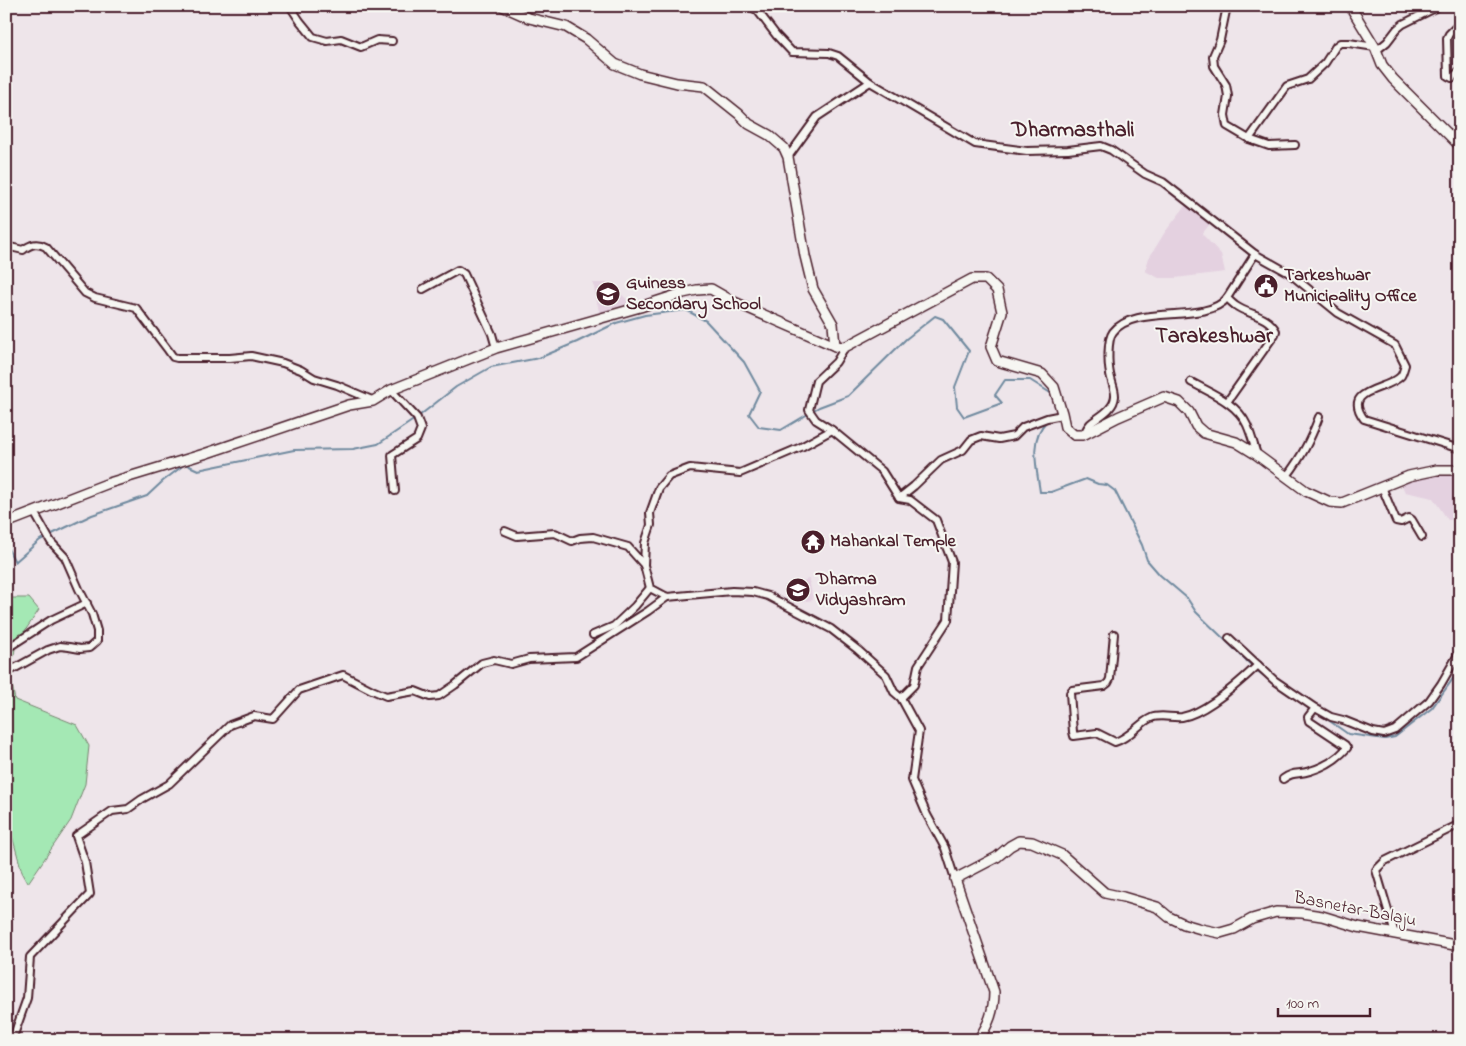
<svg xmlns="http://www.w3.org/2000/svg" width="1466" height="1046" font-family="'Indie Flower',sans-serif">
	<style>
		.built { fill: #e4d1e0 }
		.green { fill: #a4e8b4; stroke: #778470 }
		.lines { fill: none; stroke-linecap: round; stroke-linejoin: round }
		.stream { stroke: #708a9f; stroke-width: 2 }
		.street-casing { stroke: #4a1f2b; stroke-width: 10 }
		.secondary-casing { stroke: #4a1f2b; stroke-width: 12 }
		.street { stroke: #f6f6f2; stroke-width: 6 }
		.secondary { stroke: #f6f6f2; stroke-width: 9 }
		.labels { text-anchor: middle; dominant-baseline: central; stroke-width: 4; stroke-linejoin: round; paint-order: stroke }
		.poi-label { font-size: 18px; font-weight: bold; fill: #4a1f2b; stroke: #f6f6f2; text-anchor: start }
		.street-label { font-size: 18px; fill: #4a1f2b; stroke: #f6f6f2 }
		.district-label { font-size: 22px; font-weight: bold; fill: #4a1f2b; stroke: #f6f6f2 }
	</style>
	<rect width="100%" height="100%" fill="#eee5ea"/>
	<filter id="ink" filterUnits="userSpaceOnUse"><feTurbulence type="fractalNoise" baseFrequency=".02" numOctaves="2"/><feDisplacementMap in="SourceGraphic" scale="10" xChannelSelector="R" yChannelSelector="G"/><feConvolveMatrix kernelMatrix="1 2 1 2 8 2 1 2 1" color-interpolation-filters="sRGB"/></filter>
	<g filter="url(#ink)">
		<!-- built -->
		<g class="built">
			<path d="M1187 204 1210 224 1202 234 1221 254 1225 272 1175 278H1159L1145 271 1149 258 1165 232Z"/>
			<path d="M593 283H609L634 306 600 316Z"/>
			<path d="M1460 470V520H1448L1433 498 1405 492 1399 479Z"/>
			<path d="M809 579 813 600 800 602 787 594 784 586Z"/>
		</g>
		<!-- green -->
		<path class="green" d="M9 598H29L39 610 16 644 10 675 15 700 77 725 89 746 85 784 71 820 28 883 22 872 6 814V604Z"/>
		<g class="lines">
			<!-- stream -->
			<g class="stream">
				<path d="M812 411 819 407 848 396 906 339 935 316 943 319 969 351 955 387 957 407 964 417 1002 403 995 395 1005 380H1030L1052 394"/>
				<path d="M419 416 456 387 491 367 539 358 577 342 616 323 645 315 686 310 706 321 744 362 760 391 749 414 759 427 781 430 808 414"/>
				<path d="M1047 421C1028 439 1037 469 1040 492H1051L1086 479 1098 484 1107 485 1115 491 1142 545 1147 560 1160 575 1187 598 1196 612 1253 667"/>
				<path d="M50 535 92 515 147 496 163 481 185 464 198 470 294 450 353 449 378 444 415 419"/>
				<path d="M6 545 15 562 40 540 46 537"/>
				<path d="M1256 670 1272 682"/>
				<path d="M1324 717 1348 734 1385 739 1395 737 1432 708 1460 669"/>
			</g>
			<defs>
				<g id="street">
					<path d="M290 6 300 21 313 37 327 41 341 39 361 47 377 40 392 41"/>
					<path d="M749 6 757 10 776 35 792 52 829 53 838 56 870 82"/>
					<path d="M1227 6 1220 40 1213 56 1214 66 1226 85 1228 96 1225 115 1227 126 1249 139 1269 146 1295 145"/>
					<path d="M1460 23 1449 34 1447 38 1448 76 1452 78 1460 70"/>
					<path d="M1377 50 1387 42 1397 29 1403 24 1439 6"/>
					<path d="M1249 139 1287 86 1308 79 1325 63 1336 46 1340 43H1349L1375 47"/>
					<path d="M788 157 817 117 870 82 975 144 1027 151 1068 150 1101 146 1111 150 1145 174 1163 182 1255 254 1289 273 1338 313 1395 345 1405 365C1404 368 1403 373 1401 376 1388 391 1341 388 1364 419L1460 449"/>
					<path d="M6 246 23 250C31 244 37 242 46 247L85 293 95 298 136 308 168 350 173 357 177 358H230L251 356 283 363 301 370 314 378 337 385 372 400"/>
					<path d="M423 289 458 270 464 274 492 334 496 348"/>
					<path d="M845 347 836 362 816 381 809 410 816 420 832 430 882 471 899 498 910 500 936 520 952 562 948 620 918 666 914 685 901 698"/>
					<path d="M1191 382C1211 393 1237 403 1247 425 1251 434 1254 445 1257 455"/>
					<path d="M391 390 417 418 421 429 417 439 392 455 395 491"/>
					<path d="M1227 402 1275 334 1276 331C1268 315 1249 315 1236 306 1233 304 1230 301 1227 298L1255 254"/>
					<path d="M1084 434C1086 430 1087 427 1090 424 1099 416 1114 410 1115 396 1115 388 1111 381 1110 374 1108 364 1107 340 1113 332 1135 303 1206 325 1227 298"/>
					<path d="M1287 476C1302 456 1310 441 1319 417"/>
					<path d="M1382 487 1396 521 1401 522 1409 518 1412 520 1422 537"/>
					<path d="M899 498 914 486 941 460 963 450 971 440 981 436 999 439 1014 436 1023 427 1047 418 1057 416 1062 413"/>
					<path d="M505 531 517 536 555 533 572 541 580 538 593 537 628 547 644 565 650 588 667 597 732 591 753 592 768 596 831 629 858 650 886 675 894 692 901 698 919 731 912 780 927 815 945 848 955 879"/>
					<path d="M644 565 645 543 651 525 650 513 659 488 669 476 690 468 740 473 801 447 832 430"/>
					<path d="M1114 634 1110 679 1108 683 1104 686 1072 690 1070 693 1073 732 1074 736 1097 733 1115 742C1131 737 1139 723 1151 718 1160 714 1171 718 1182 717 1206 713 1240 682 1258 665"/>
					<path d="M593 635 614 626 635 606 650 588"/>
					<path d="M1229 638 1274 680 1315 708 1331 717 1343 720 1373 732 1384 734 1395 730 1429 701 1441 684 1460 651"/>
					<path d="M6 649 51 620 87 603"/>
					<path d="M6 673 48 650 60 646 69 647 80 649 89 648 97 641V631L92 614 79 589 65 557 51 542 34 512"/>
					<path d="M1283 779C1294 771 1298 775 1310 771 1324 767 1337 759 1347 748L1345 745 1309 721 1308 717 1315 708"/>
					<path d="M1395 934 1376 870 1385 861 1460 824"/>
					<path d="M9 1040 15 1032 27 998 30 957 90 894 85 862 76 836 112 811 128 809 142 799 169 784 230 725 254 716 273 719 299 690 343 675 372 690 386 696 415 691 430 697 439 696 455 685 482 663 494 660 511 664 529 659 576 657 648 611 667 597"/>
				</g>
				<g id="secondary">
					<path d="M502 6 529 18 566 27 586 39 615 64 640 74 677 83 704 86 739 114 749 124 769 135 784 148 788 157 805 256 813 289 833 324 835 346"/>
					<path d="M1350 6 1375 47 1382 65 1393 79 1460 146"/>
					<path d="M6 523 109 483 204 454 349 405 373 401 391 390 496 348 640 307 683 293 697 290 711 289 732 301 835 346 845 347 972 279H986L997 290 1002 312 991 347 997 361 1042 374 1054 387 1062 413 1065 427 1074 435H1083L1118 417 1164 397 1179 402 1189 412 1196 426 1204 433 1236 442 1257 455 1306 491 1330 502 1342 503 1409 476 1437 470H1460"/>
					<path d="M978 1040C989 1024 994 1011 994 992L955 879 997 857 1010 846 1019 841 1032 842 1062 855 1105 893 1123 897 1157 907 1169 917 1184 924 1201 929 1220 933 1234 929 1252 919 1276 912 1302 913 1322 916 1358 927 1460 946"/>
				</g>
			</defs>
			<!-- street casing -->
			<use href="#street" class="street-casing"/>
			<!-- secondary casing -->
			<use href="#secondary" class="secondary-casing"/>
			<!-- street -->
			<use href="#street" class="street"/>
			<!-- secondary -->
			<use href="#secondary" class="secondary"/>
		</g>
	</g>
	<!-- icons -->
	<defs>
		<symbol id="civic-disc" viewBox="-11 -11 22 22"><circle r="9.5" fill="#4a1f2b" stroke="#f6f6f2"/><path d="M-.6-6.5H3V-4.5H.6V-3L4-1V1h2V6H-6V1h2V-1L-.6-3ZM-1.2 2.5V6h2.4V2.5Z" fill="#fff"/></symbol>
		<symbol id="school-disc" viewBox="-11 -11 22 22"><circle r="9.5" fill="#4a1f2b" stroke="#f6f6f2"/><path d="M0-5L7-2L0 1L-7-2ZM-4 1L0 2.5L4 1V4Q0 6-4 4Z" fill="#fff"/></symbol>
		<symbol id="temple-disc" viewBox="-11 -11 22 22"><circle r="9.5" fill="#4a1f2b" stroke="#f6f6f2"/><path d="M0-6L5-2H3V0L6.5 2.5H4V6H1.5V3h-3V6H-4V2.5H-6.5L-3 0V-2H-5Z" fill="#fff"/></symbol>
	</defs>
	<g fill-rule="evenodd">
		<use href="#civic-disc" x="1252" y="272" width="28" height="28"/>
		<use href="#school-disc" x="594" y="280" width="28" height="28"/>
		<use href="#temple-disc" x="799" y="528" width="28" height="28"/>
		<use href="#school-disc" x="784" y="576" width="28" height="28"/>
	</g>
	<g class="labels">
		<!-- poi labels -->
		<g class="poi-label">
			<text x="1284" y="276">Tarkeshwar<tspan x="1284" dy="21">Municipality Office</tspan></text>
			<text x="626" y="284">Guiness<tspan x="626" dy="21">Secondary School</tspan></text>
			<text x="830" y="542">Mahankal Temple</text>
			<text x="816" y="580">Dharma<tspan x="816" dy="21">Vidyashram</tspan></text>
		</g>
		<!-- street labels -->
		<g class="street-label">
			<text transform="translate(1355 910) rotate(11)">Basnetar-Balaju</text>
		</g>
		<!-- district labels -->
		<g class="district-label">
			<text x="1073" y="131">Dharmasthali</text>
			<text x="1214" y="337">Tarakeshwar</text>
		</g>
	</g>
	<!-- margin -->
	<rect width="1466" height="1046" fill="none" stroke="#f6f6f2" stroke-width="25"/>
	<rect x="12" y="12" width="1441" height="1021" fill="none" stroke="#4a1f2b" stroke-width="2" filter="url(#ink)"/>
	<!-- scale -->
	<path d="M1278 1008v8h92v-8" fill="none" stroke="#4a1f2b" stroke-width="2.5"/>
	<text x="1286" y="1008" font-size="15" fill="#4a1f2b" stroke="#f6f6f2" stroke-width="4" paint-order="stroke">100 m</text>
</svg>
